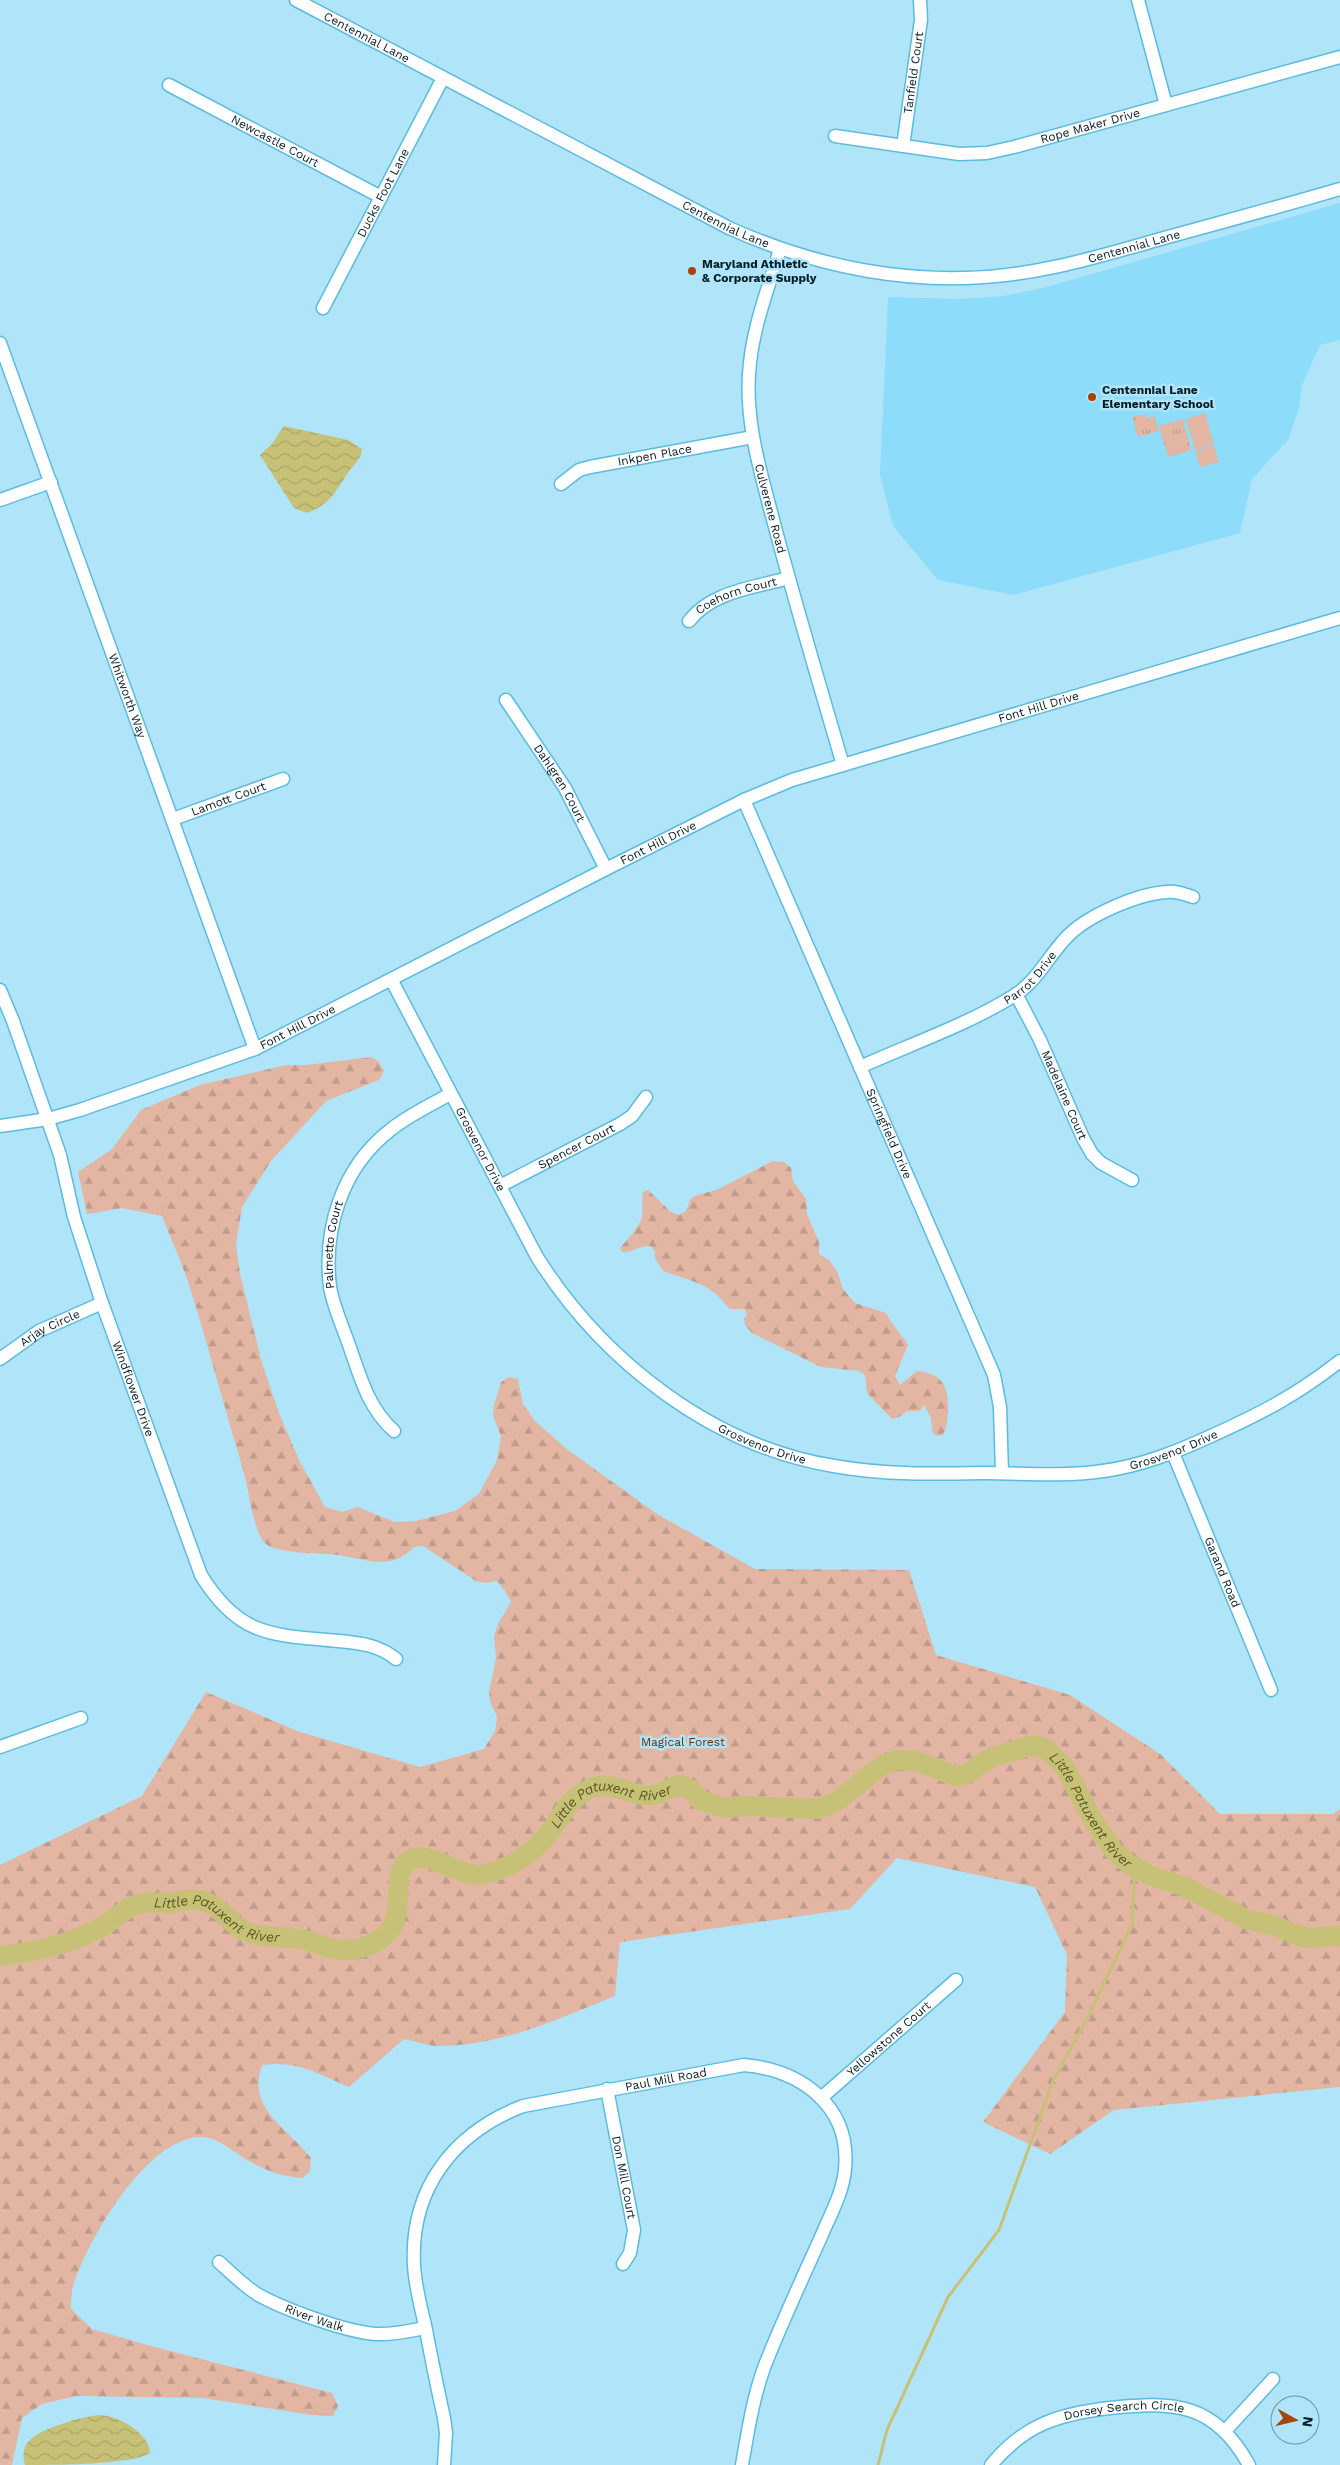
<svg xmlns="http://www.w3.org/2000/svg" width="1340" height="2465" font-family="'Work Sans',sans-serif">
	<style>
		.built { fill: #8cdcfa }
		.green { fill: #e2b6a3 }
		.forest { fill: url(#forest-firs) }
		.park { fill: url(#park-tufts) }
		.water { fill: url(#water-waves) }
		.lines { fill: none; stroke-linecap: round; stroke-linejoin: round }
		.stream { stroke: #c7c177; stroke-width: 3 }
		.river { stroke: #c7c177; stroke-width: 20 }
		.minor-casing { stroke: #5cbbdc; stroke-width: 15 }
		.minor { stroke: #fff; stroke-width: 12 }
		.poi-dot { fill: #a64308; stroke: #b0e5f9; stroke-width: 2 }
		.labels { text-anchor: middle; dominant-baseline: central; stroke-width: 5; stroke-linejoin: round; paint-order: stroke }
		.street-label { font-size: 12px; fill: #001d27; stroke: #b0e5f9 }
		.poi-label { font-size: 12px; font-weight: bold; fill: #001d27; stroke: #b0e5f9; text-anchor: start }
		.park-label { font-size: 12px; fill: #6a2b0a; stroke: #b0e5f9 }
		.water-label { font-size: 14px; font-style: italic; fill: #5c5720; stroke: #b0e5f9 }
	</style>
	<defs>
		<pattern id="forest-firs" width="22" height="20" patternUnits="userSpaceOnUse" patternTransform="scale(1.25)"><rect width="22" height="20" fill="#e2b6a3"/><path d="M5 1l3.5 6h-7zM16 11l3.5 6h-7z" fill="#c09c8c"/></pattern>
		<pattern id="park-tufts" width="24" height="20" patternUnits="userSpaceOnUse" patternTransform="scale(1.25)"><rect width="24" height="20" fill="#e2b6a3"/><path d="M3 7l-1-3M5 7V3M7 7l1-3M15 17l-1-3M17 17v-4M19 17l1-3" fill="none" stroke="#c09c8c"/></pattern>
		<pattern id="water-waves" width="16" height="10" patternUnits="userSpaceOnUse" patternTransform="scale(1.25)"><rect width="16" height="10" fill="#c7c177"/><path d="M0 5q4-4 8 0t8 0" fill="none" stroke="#a9a567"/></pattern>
	</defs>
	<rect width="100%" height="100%" fill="#b0e5f9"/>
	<!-- built -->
	<path class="built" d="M1340 203V340L1320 345 1302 385 1299 409 1288 440 1252 479 1240 533 1013 595 938 580 893 526 880 474 888 297 961 299 1003 296 1043 288Z"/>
	<!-- green -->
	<g class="green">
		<path d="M1205 413 1214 445 1195 450 1186 419Z"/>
		<path d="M1214 446 1219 462 1200 467 1195 451Z"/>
	</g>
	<!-- forest -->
	<g class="forest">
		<path d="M371 1057 379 1062 384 1071 379 1080 326 1101 271 1161 242 1207 236 1244 240 1274 262 1363 279 1413 300 1462 325 1507 342 1512 357 1507 395 1522 416 1521 455 1511 479 1494 497 1460 501 1436 493 1416 494 1405 501 1382 509 1377 518 1379 523 1404 536 1422 568 1450 657 1514 755 1569 909 1570 936 1655 1070 1695 1160 1754 1220 1814H1333L1340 1809V2087L1114 2110 1050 2154 983 2122 1065 2012 1067 1955 1035 1887 897 1858 850 1909 620 1942 615 1996C558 2019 501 2046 438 2046 427 2046 415 2041 404 2039L349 2087C318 2074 297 2060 262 2065 246 2109 288 2128 311 2158L310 2171 303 2178C283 2177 267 2171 249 2161 236 2154 224 2142 209 2138 152 2125 84 2245 72 2290 71 2296 71 2303 71 2309L92 2329 147 2345 332 2393 338 2406 333 2416 312 2415 203 2398 76 2396 42 2404 22 2418 12 2465H0V1865L142 1796 206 1692 300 1732 420 1767 484 1749 495 1731 497 1716 491 1704 489 1692 496 1658 494 1636 499 1622 511 1602 505 1591 497 1581 485 1583 476 1581 423 1546 414 1547C392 1570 372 1561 344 1556 325 1552 280 1555 266 1544 253 1533 249 1490 244 1473 226 1413 210 1353 192 1294 184 1267 172 1242 162 1216L122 1208 87 1214 78 1172 112 1149 141 1110 200 1085 286 1065H306Z"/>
		<path d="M773 1161 784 1162 791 1168 793 1181 806 1199 807 1214 819 1242V1254L829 1260 837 1271 843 1289 855 1303 886 1313C892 1325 901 1333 908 1345L895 1376 900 1385 917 1371C944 1374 949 1388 948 1413 947 1422 947 1428 942 1436L935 1435 932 1431 931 1418 924 1405 920 1411H907L899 1417 892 1419 867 1393 865 1375 859 1371 821 1367 752 1333 745 1325 744 1318 747 1315 745 1309H730C726 1306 724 1302 720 1298 705 1282 682 1278 663 1271L655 1258V1251L650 1246C638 1245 633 1253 622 1252L620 1248C628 1239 636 1231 641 1220 644 1212 641 1200 643 1192L648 1190 671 1212 679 1215 686 1211 690 1200 694 1196 716 1190Z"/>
	</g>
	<!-- park -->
	<g class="park">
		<path d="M1145 414 1146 418 1154 416 1159 431 1138 437 1132 417Z"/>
		<path d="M1183 419 1191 450 1168 457 1159 426Z"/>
	</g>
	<!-- water -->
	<g class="water">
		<path d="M284 426 348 440 362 449C361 460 354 464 348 473 333 494 333 502 307 513L294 508 260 455 271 445Z"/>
		<path d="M101 2415C119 2416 150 2434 150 2453 132 2465 52 2465 25 2465 23 2458 22 2449 28 2442 40 2428 83 2416 101 2415Z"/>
	</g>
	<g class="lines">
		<!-- stream -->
		<path class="stream" d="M878 2465 887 2430 948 2297 999 2230 1053 2081 1089 2015 1132 1925 1135 1868"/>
		<!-- river -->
		<path class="river" id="s1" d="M0 1956C32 1952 64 1946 94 1931 107 1925 118 1914 131 1907 143 1900 158 1903 171 1903 180 1902 189 1898 199 1900 217 1902 227 1921 241 1929 261 1940 284 1935 305 1940 320 1943 332 1952 348 1950 355 1950 365 1947 372 1944 415 1925 386 1878 408 1861 428 1847 462 1881 486 1874 508 1868 528 1857 544 1839 561 1820 564 1802 589 1789 610 1778 631 1798 653 1795 661 1794 670 1787 679 1785L690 1789 700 1800 725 1808 744 1806 819 1809 836 1802 881 1766 897 1760 916 1761 955 1776 968 1774 980 1764 995 1756 1034 1745 1048 1750 1065 1768 1093 1820 1114 1851 1129 1864 1149 1875 1185 1887 1248 1920 1273 1925 1305 1938 1340 1936"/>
		<defs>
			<g id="minor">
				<path id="s2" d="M296 0 729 228C803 261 883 280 964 278 1031 277 1094 258 1157 240 1218 223 1279 207 1340 189"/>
				<path d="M1138 0 1166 105"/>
				<path id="s3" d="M169 85 381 197"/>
				<path id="s4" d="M835 136 959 154 987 153 1014 147 1340 57"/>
				<path id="s5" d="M903 146 921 20 920 0"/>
				<path id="s6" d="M780 249C769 286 754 324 750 363 743 420 762 476 776 531 797 609 820 687 843 765"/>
				<path id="s7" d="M323 308 443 78"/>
				<path id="s8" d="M0 343 255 1049"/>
				<path id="s9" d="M561 484 579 470 590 467 753 437"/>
				<path d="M0 500 51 482"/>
				<path id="s10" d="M689 621C712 591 754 588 788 578"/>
				<path id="s11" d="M506 700 565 788 606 869"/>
				<path id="s12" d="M744 800 994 1375 1000 1407 1002 1473"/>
				<path id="s13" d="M173 819 283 779"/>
				<path id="s14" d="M392 981 537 1257C602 1360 711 1446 834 1466 884 1475 934 1474 984 1473 1023 1473 1064 1477 1103 1471 1141 1466 1176 1452 1211 1436 1260 1414 1297 1395 1340 1361"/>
				<path id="s15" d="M0 990 13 1021 60 1155 74 1217 102 1303 201 1575C239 1637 272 1635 339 1641 360 1643 379 1645 396 1659"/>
				<path id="s16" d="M1016 994 1040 1040 1083 1138 1092 1154 1101 1163 1132 1180"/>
				<path id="s17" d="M860 1067C911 1044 967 1025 1015 995 1037 981 1048 957 1065 939 1085 916 1137 894 1167 892 1176 891 1184 894 1193 897"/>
				<path id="s18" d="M0 1126 48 1119 80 1110 255 1049 606 869 744 800 792 780 1340 618"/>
				<path id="s19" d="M500 1186 620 1124 632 1116 646 1097"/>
				<path id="s20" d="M0 1359 39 1331 102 1303"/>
				<path id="s21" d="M394 1431C368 1408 360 1376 349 1345 343 1327 333 1306 330 1287 323 1229 342 1168 389 1131 407 1116 429 1106 450 1094"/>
				<path id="s22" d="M1173 1453 1271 1690"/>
				<path d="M0 1747 81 1718"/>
				<path id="s23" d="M607 2089 634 2230 630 2253 623 2264"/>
				<path id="s24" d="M821 2098 956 1980"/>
				<path id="s25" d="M219 2262C231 2273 243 2285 257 2294 283 2309 346 2332 376 2334 393 2335 409 2331 425 2328"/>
				<path d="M1225 2431 1273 2379"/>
				<path id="s26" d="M444 2465 446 2433 444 2418C437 2387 431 2356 425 2325 420 2305 415 2285 414 2265 410 2189 453 2133 523 2106L744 2065C801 2070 851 2106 845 2169 843 2193 830 2215 821 2237 802 2279 782 2322 765 2365 753 2397 748 2431 742 2465"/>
				<path id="s27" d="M991 2465C1025 2424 1059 2414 1110 2408 1174 2401 1215 2403 1249 2465"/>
			</g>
		</defs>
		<!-- minor casing -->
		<use href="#minor" class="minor-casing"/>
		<!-- minor -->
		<use href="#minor" class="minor"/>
	</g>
	<!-- markers -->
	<g class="poi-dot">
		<circle cx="692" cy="271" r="5"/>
		<circle cx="1092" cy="397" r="5"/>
	</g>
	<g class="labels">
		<!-- street labels -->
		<g class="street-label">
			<text stroke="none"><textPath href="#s2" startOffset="80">Centennial Lane</textPath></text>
			<text stroke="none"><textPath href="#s5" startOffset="74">Tanfield Court</textPath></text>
			<text stroke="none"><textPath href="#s4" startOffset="260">Rope Maker Drive</textPath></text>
			<text stroke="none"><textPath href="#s3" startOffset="120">Newcastle Court</textPath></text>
			<text stroke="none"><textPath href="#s7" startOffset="130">Ducks Foot Lane</textPath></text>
			<text stroke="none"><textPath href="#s2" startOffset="485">Centennial Lane</textPath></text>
			<text stroke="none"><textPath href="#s2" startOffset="905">Centennial Lane</textPath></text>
			<text stroke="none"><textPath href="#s9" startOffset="100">Inkpen Place</textPath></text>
			<text stroke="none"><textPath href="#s6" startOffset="266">Culverene Road</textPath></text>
			<text stroke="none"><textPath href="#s10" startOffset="55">Coehorn Court</textPath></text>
			<text stroke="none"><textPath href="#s8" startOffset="375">Whitworth Way</textPath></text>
			<text stroke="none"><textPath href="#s18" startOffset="1125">Font Hill Drive</textPath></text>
			<text stroke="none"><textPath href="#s11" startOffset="99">Dahlgren Court</textPath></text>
			<text stroke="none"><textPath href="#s13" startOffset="59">Lamott Court</textPath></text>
			<text stroke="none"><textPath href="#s18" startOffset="720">Font Hill Drive</textPath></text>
			<text stroke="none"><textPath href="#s17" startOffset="194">Parrot Drive</textPath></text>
			<text stroke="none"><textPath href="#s18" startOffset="315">Font Hill Drive</textPath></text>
			<text stroke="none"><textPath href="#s16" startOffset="112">Madelaine Court</textPath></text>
			<text stroke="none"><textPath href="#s12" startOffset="364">Springfield Drive</textPath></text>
			<text stroke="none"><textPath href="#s19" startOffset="86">Spencer Court</textPath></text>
			<text stroke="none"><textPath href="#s14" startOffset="190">Grosvenor Drive</textPath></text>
			<text stroke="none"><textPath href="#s21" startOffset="202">Palmetto Court</textPath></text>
			<text stroke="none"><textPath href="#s20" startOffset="59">Arjay Circle</textPath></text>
			<text stroke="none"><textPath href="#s15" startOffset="421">Windflower Drive</textPath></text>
			<text stroke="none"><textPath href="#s14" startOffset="610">Grosvenor Drive</textPath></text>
			<text stroke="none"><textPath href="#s14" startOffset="1029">Grosvenor Drive</textPath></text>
			<text stroke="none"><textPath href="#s22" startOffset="129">Garand Road</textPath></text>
			<text stroke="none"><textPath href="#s24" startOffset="90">Yellowstone Court</textPath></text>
			<text stroke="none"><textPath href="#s26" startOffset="556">Paul Mill Road</textPath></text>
			<text stroke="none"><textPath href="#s23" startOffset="90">Don Mill Court</textPath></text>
			<text stroke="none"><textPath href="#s25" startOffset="112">River Walk</textPath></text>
			<text stroke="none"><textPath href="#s27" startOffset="150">Dorsey Search Circle</textPath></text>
		</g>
		<!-- poi labels -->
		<g class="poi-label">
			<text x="702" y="264">Maryland Athletic<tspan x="702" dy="14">&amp; Corporate Supply</tspan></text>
			<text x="1102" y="390">Centennial Lane<tspan x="1102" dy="14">Elementary School</tspan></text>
		</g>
		<!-- park labels -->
		<g class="park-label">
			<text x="683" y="1742">Magical Forest</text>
		</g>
		<!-- water labels -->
		<g class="water-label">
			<text stroke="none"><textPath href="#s1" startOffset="728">Little Patuxent River</textPath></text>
			<text stroke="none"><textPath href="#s1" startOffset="1282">Little Patuxent River</textPath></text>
			<text stroke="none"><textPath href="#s1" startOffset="234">Little Patuxent River</textPath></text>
		</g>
	</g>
	<!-- north arrow -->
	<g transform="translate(1295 2420) rotate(98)"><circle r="24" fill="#b0e5f9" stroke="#6a95a5"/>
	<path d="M0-4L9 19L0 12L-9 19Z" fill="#a64308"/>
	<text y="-8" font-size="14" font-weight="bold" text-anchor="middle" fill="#001d27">N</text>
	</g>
</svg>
